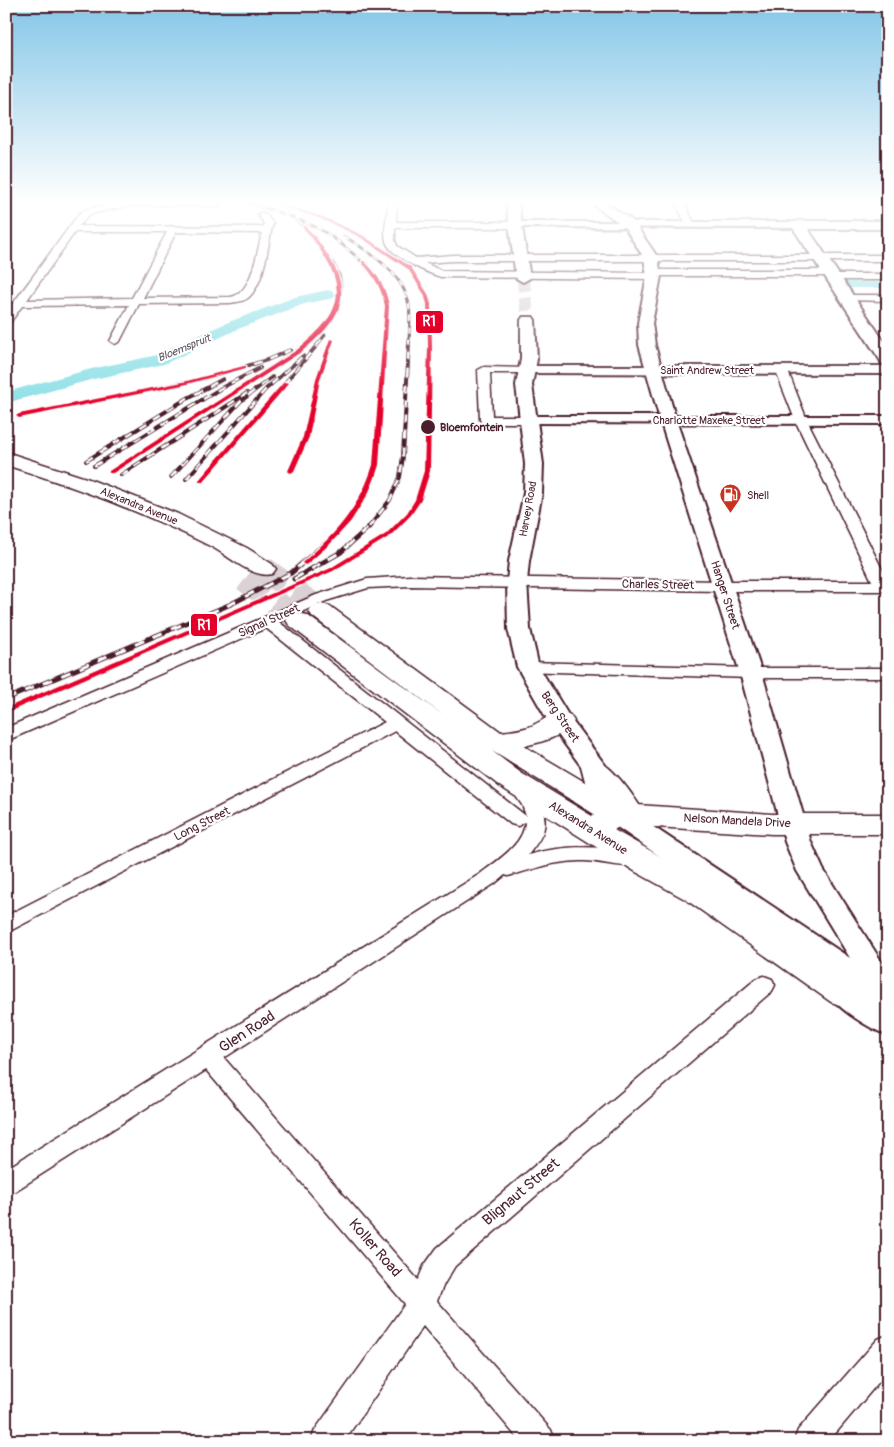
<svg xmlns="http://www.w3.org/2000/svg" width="894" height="1447" font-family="Pangolin,sans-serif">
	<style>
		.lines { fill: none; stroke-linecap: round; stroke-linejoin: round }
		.canal { fill: #8fe0e7; fill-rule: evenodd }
		.river { fill: #8fe0e7; fill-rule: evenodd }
		.secondary-tunnel { stroke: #dbd2d5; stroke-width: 13; stroke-dasharray: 13 7; stroke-linecap: butt }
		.trunk-tunnel { stroke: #dbd2d5; stroke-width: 25; stroke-dasharray: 25 12; stroke-linecap: butt }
		.minor-casing { stroke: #4a1f2b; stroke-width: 3 }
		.tertiary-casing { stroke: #4a1f2b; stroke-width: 4 }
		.secondary-casing { stroke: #4a1f2b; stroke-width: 4 }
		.primary-casing { stroke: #4a1f2b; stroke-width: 4 }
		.trunk-casing { stroke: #4a1f2b; stroke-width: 3 }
		.minor { fill: #fff; fill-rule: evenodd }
		.tertiary { fill: #fff; fill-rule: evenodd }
		.secondary { fill: #fff; fill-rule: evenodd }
		.primary { fill: #fff; fill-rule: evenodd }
		.trunk { fill: #fff; fill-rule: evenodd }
		.rail-far2-casing { stroke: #4a1f2b; stroke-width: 3 }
		.rail-far1-casing { stroke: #4a1f2b; stroke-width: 4 }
		.rail-casing { stroke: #4a1f2b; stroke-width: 5 }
		.rail-far2 { stroke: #fff; stroke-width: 2; stroke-dasharray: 6; stroke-linecap: butt }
		.rail-far1 { stroke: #fff; stroke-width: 2.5; stroke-dasharray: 8; stroke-linecap: butt }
		.rail { stroke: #fff; stroke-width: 3; stroke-dasharray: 10; stroke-linecap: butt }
		.rail-1-casing { stroke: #fff; stroke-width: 3 }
		.rail-1 { fill: #e4002b; fill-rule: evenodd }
		.stop-dot { fill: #4a1f2b; stroke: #fff; stroke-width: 2 }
		.labels { text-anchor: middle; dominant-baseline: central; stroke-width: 4.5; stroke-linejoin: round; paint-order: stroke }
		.far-water-label { font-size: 11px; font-style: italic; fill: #5f5963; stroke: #fff }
		.far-street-label { font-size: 11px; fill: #4a1f2b; stroke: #fff }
		.far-stop-label { font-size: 11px; font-weight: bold; fill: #4a1f2b; stroke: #fff; text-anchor: start }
		.far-poi-label { font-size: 11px; fill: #4a1f2b; stroke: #fff; text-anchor: start }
		.street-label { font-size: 12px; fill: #4a1f2b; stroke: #fff }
		.near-street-label { font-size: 15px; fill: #4a1f2b; stroke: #fff }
		.line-badge { stroke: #fff; stroke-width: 2 }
		.badge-label { font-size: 14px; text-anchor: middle; font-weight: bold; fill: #fff }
	</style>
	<rect width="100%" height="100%" fill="#fff"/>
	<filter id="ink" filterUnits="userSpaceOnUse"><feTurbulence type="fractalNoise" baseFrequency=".02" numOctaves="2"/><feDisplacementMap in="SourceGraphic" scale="10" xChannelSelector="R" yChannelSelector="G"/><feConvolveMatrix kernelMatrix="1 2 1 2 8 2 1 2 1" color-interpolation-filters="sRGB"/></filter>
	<g filter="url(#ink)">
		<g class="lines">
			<!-- canal -->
			<path class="canal" d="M888 282V288H844L840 285 844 282Z"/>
			<!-- river -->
			<path class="river" d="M328 290 333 292 336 295 333 298 304 304 238 329 164 364 94 379 6 403V392L91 369 153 356 226 323 295 297Z"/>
			<!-- secondary-tunnel -->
			<path class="secondary-tunnel" d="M523 278 528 320"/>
			<!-- trunk-tunnel -->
			<g class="trunk-tunnel">
				<path d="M264 569 321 611"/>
				<path d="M245 579 298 620"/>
			</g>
			<defs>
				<g id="minor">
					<path d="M125 201H221L222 203 218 206 133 205 90 214 79 226 263 227 264 223 258 215 259 213H265L273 223C267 246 266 280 249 297 244 302 236 302 230 303L139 304 120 341 115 344 110 341 129 305 22 306 10 323 6 324V313L79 214 84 210ZM75 232H167L132 298 27 300ZM176 232 262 233C257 251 252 295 230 297L143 298Z"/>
					<path d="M389 201H397L396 222H515L520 225 515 228H395V240L397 246 416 258 453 255H888V261H453L425 263 442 271 649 273 654 270H830L833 271 834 274H888V280H833L829 279V276H659L654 279 441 277C427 273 389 256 386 241 383 229 388 213 389 201Z"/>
					<path d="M675 201H683L695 225 693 227H687Z"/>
					<path d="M848 295H888V301L844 300 843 298 844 296Z"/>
					<path d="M781 366 787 369 807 420 888 581V591H721L410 586 368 588 326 601 279 622 526 816 522 805 511 789 513 785C533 779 548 811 544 828 542 838 534 847 528 855 563 845 596 845 631 853L638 855 641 860 638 865C624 869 600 861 584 861 557 860 534 869 508 876L505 875 494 884 224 1058 418 1280 424 1266 437 1248 756 979 764 976 772 979 775 985 772 991 455 1266 444 1284 437 1301 551 1430 555 1441H520L423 1326 344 1441H311L315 1430 405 1304 206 1070 15 1191 6 1194V1169L480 874C496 861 524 845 525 822L518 826 511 824 395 731 6 933V916L385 722 266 628 6 741V728L316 595 367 579 410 576 721 581H872L795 420 775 369Z"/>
					<path d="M484 367 530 368 532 370 530 372 526 373H490L492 416H530L534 417 536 420 534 423H482L480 420 478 370Z"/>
					<path d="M528 662 751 668H888V678H751L522 671 520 667 522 663Z"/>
					<path d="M594 759C612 764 635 798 645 814L642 819 635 821 628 819 607 789 585 765 588 761Z"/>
					<path d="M888 1335V1371L829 1441H794L798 1430 878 1339Z"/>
				</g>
				<g id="tertiary">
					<path d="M515 222H798L803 225 798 228 511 227 510 225Z"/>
					<path d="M526 366H888V374L521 373 519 370Z"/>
					<path d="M530 416H888V424L525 423 523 420 525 417Z"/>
				</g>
				<g id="secondary">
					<path d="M506 201H518L530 278 523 282 516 278Z"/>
					<path d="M588 201H603L633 221 658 258 661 276 652 323 655 345 676 420 762 673 811 842 823 869 888 972V1035C871 1030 836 1008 828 992L832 984 840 981 607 820 587 789 581 766 548 721 517 667 508 629 507 582 509 561 524 493 525 464 516 385 521 359V320L523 317H533L535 320 537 359 532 385 543 464 542 493 529 561 527 582 530 629 539 667 570 718 605 765 612 788 625 808 850 958 797 871 785 842 740 673 660 420 639 345 638 323 647 276 644 258 624 226Z"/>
				</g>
				<path id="primary" d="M798 221H888V229H808L888 347V365L882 364 880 360 791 225Z"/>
				<g id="trunk">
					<path d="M6 452 89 479 178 514 247 548 272 564 276 569 272 574C253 579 229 556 212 547 146 513 76 487 6 465Z"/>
					<path d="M321 604 330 606 501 732C510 731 520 730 529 727 544 721 552 710 570 715L574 721C563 737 542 742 524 746L622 804 772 814H888V834H772L622 825 614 830 707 883 850 979 888 981V1009L843 1006 831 1002 685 899 636 872 501 787 289 625 286 620 289 615 298 613 307 615 444 716 312 616 309 611 312 606ZM492 751 594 814 592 816 521 773Z"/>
				</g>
			</defs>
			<!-- minor casing -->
			<use href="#minor" class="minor-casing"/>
			<!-- tertiary casing -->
			<use href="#tertiary" class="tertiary-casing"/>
			<!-- secondary casing -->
			<use href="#secondary" class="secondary-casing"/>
			<!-- primary casing -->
			<use href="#primary" class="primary-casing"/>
			<!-- trunk casing -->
			<use href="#trunk" class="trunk-casing"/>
			<!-- minor -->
			<use href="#minor" class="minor"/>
			<!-- tertiary -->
			<use href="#tertiary" class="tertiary"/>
			<!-- secondary -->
			<use href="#secondary" class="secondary"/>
			<!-- primary -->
			<use href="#primary" class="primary"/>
			<!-- trunk -->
			<use href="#trunk" class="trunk"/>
			<defs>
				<g id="rail-far2">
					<path d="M243 201 264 208"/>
					<path d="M269 201 322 218 361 236 410 268 426 294 429 304 430 344"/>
					<path d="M260 206C281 213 302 219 321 230 338 240 379 272 384 291 389 308 387 327 386 344"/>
					<path d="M297 221C308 229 315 239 323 250 328 256 333 262 337 270 350 298 328 327 307 344"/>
					<path d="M344 236C370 253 403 272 409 305 411 318 409 332 409 344"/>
					<path d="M318 344 325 335"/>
					<path d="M330 344 332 340"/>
				</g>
				<g id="rail-far1">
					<path d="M19 416 206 378 267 360 290 350"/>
					<path d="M86 461 186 399 223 379"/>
					<path d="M94 466 223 387 260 368"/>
					<path d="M291 471 306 437 318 379 331 343"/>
					<path d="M111 472 309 343"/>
					<path d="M121 475 247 393"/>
					<path d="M171 477 241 401 272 377"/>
					<path d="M186 479 266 389 303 356"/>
					<path d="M201 481 319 343"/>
					<path d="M341 527 363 498 376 465 386 343"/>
					<path d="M369 527 390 500 400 477 403 456 409 343"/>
					<path d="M396 527 409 514 418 500 427 471 430 343"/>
				</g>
				<g id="rail">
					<path d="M294 579 341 552 370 526"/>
					<path d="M6 699 231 604 291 573 337 533 342 526"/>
					<path d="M6 711 331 570 388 535 397 526"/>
				</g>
			</defs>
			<!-- rail-far2 casing -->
			<use href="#rail-far2" class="rail-far2-casing"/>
			<!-- rail-far1 casing -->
			<use href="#rail-far1" class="rail-far1-casing"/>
			<!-- rail casing -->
			<use href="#rail" class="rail-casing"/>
			<!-- rail-far2 -->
			<use href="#rail-far2" class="rail-far2"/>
			<!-- rail-far1 -->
			<use href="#rail-far1" class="rail-far1"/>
			<!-- rail -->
			<use href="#rail" class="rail"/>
			<defs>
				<g id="rail-1">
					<path d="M267 201H273L323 217 362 235 411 267 428 294 431 304 432 347 430 471 421 500 411 515 390 536 333 571 6 713V708L329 569 386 534 407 513 415 500 424 471 428 347 427 304 424 294 408 269 360 237 321 219Z"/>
					<path d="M303 226H305C315 235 322 246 329 257 356 300 335 324 301 352L113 473H109V471L297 350C332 321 351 299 324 256 318 246 311 236 303 228Z"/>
					<path d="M362 261H364C378 274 386 288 389 306L379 465 374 480 368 494 351 521 330 544 307 564 305 565 302 563 303 562C336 534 360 507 373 465L385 306C382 289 374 275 362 263Z"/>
					<path d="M330 339 334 340 320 379 309 437 294 471 291 473 289 472 288 471 303 437 316 379Z"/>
					<path d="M244 366H246V368L183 385 19 418 16 416 19 414 183 382Z"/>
					<path d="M284 382 289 383 203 482H199V480Z"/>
				</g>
			</defs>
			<!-- rail-1 casing -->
			<use href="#rail-1" class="rail-1-casing"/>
			<!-- rail-1 -->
			<use href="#rail-1" class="rail-1"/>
		</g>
	</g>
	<!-- sky -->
	<linearGradient id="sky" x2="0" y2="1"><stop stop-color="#84c6e8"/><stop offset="0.5" stop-color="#fff"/><stop offset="1" stop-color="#fff" stop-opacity="0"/></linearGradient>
	<rect width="894" height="404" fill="url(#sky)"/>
	<!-- icons -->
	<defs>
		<symbol id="fuel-pin" viewBox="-11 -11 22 30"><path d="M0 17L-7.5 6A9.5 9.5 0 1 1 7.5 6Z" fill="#c8321e" stroke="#fff"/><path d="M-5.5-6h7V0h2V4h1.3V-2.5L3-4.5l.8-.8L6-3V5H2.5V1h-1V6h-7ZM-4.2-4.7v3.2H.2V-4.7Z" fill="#fff"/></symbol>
	</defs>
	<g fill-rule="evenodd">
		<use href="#fuel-pin" x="718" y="482" width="25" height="34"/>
	</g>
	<!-- markers -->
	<circle class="stop-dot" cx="428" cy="427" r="8"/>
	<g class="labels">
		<!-- far-water labels -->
		<g class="far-water-label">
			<text transform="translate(184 348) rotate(-22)">Bloemspruit</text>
		</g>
		<!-- far-street labels -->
		<g class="far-street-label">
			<text x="707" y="370">Saint Andrew Street</text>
			<text x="709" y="420">Charlotte Maxeke Street</text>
			<text transform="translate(139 506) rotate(22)">Alexandra Avenue</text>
			<text transform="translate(528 509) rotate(-80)">Harvey Road</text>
		</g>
		<!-- far-stop labels -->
		<g class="far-stop-label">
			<text x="440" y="427">Bloemfontein</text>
		</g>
		<!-- far-poi labels -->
		<g class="far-poi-label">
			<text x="747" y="495">Shell</text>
		</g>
		<!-- street labels -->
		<g class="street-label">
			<text transform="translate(658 585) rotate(1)">Charles Street</text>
			<text transform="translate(725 595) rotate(72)">Hanger Street</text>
			<text transform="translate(269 621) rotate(-24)">Signal Street</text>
			<text transform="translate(560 717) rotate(56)">Berg Street</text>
			<text transform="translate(737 821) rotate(3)">Nelson Mandela Drive</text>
			<text transform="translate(202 824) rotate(-27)">Long Street</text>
			<text transform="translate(588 828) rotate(32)">Alexandra Avenue</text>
		</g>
		<!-- near-street labels -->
		<g class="near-street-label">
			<text transform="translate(247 1032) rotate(-33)">Glen Road</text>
			<text transform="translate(521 1192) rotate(-40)">Blignaut Street</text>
			<text transform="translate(375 1248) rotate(49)">Koller Road</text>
		</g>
	</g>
	<g class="line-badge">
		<rect x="415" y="310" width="29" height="24" rx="5" fill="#e4002b"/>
		<rect x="190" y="613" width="28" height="24" rx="5" fill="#e4002b"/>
	</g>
	<g class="badge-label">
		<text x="429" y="326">R1</text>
		<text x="204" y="630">R1</text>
	</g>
	<!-- margin -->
	<rect width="894" height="1447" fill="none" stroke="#fff" stroke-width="25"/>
	<rect x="12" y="12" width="869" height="1422" fill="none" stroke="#4a1f2b" stroke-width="2" filter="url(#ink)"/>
</svg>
